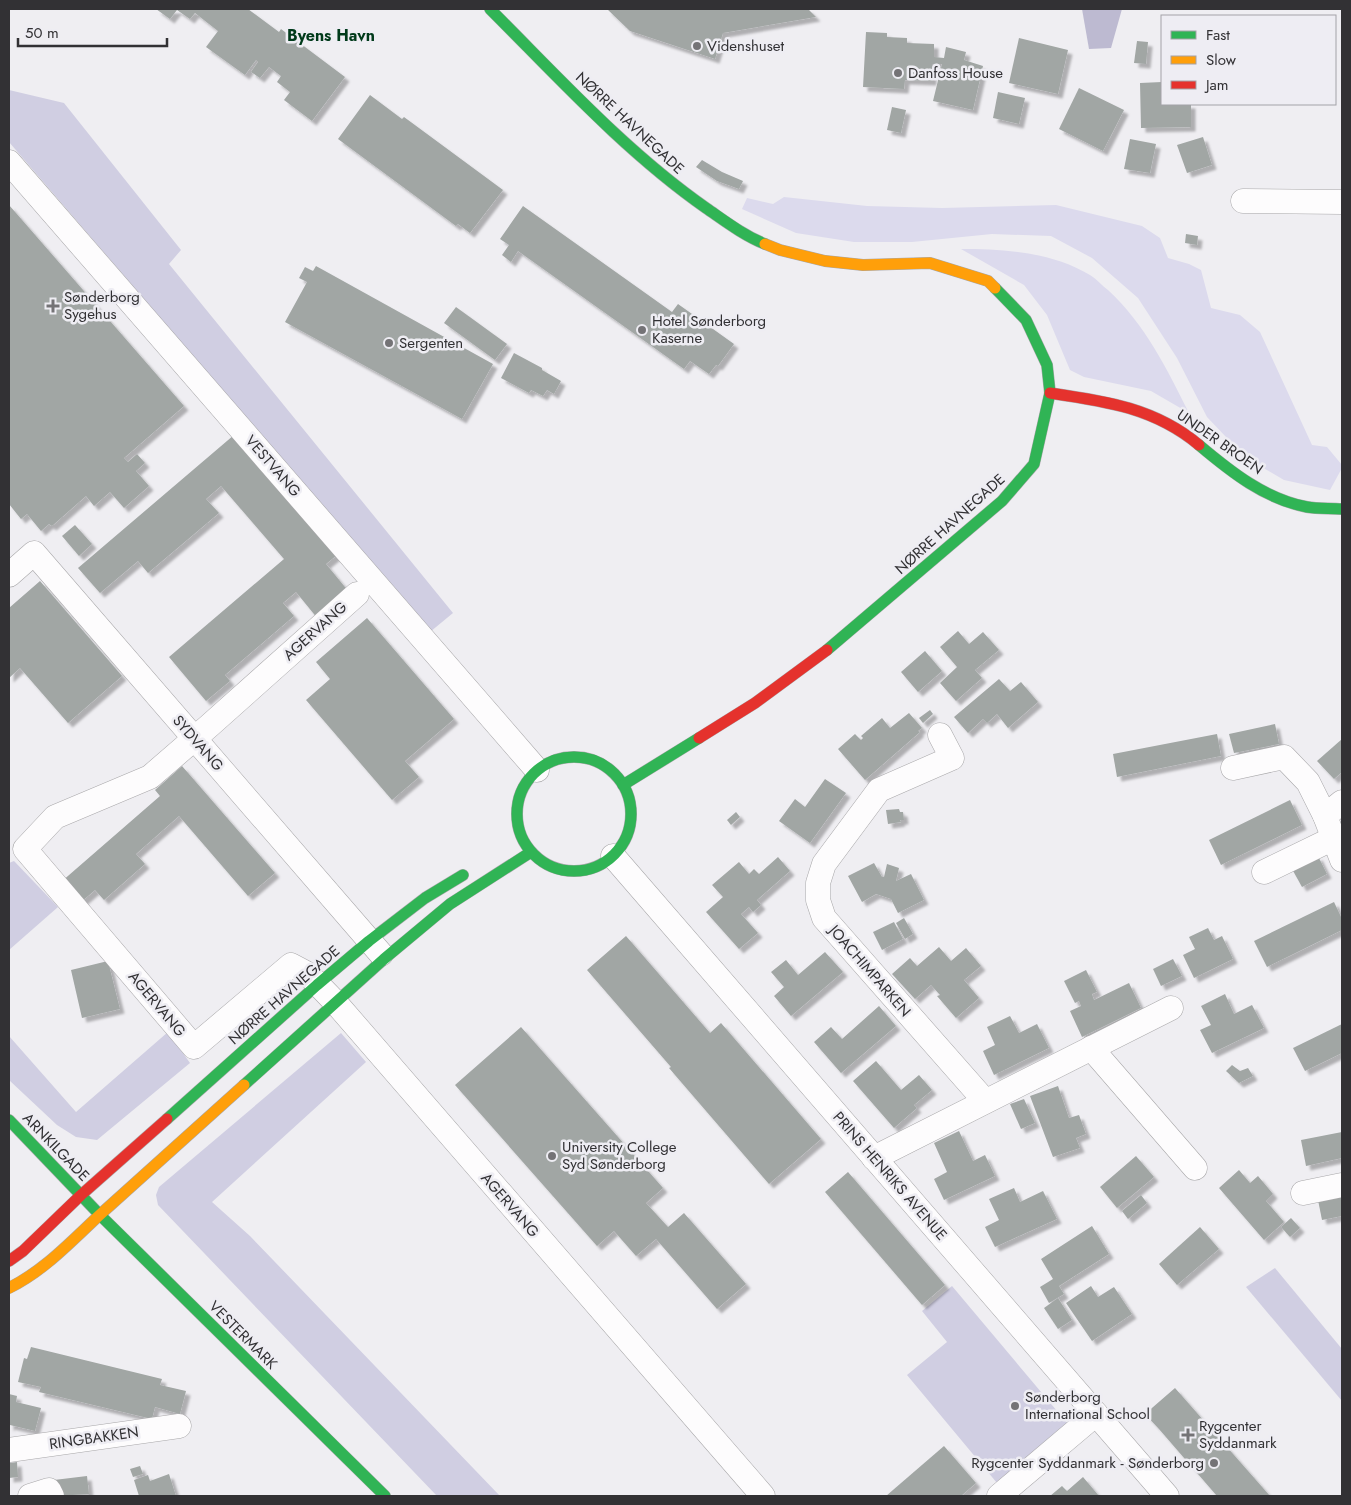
<svg xmlns="http://www.w3.org/2000/svg" width="1351" height="1505" font-family="Jost,sans-serif">
	<style>
		.green { fill: #dcdaed }
		.forest { fill: #d0cee2 }
		.water { fill: #bdbad1 }
		.building { fill: #a1a6a4; filter: url(#shadow) }
		.lines { fill: none; stroke-linecap: round; stroke-linejoin: round }
		.street-casing { stroke: #a8a7a9; stroke-width: 25 }
		.fast-casing { stroke: #a8a7a9; stroke-width: 12 }
		.slow-casing { stroke: #a8a7a9; stroke-width: 12 }
		.jam-casing { stroke: #a8a7a9; stroke-width: 12 }
		.street { stroke: #fdfcfd; stroke-width: 24 }
		.fast { stroke: #30b455; stroke-width: 11 }
		.slow { stroke: #ff9f0a; stroke-width: 11 }
		.jam { stroke: #e5322d; stroke-width: 11 }
		.poi-dot { fill: #747376; stroke: #eeedf3; stroke-width: 2 }
		.labels { text-anchor: middle; dominant-baseline: central; stroke-width: 5; stroke-linejoin: round; paint-order: stroke }
		.poi-label { font-size: 15px; fill: #323134; stroke: #eeedf3; text-anchor: start }
		.street-label { font-size: 15px; fill: #323134; stroke: #eeedf3 }
		.neighbourhood-label { font-size: 16px; font-weight: bold; fill: #003a1a; stroke: #eeedf3 }
	</style>
	<defs>
		<filter id="shadow"><feDropShadow dx="4.5" dy="4.5" stdDeviation="1" flood-color="#0004"/></filter>
	</defs>
	<rect width="100%" height="100%" fill="#efeef2"/>
	<!-- green -->
	<g class="green">
		<path d="M784 197 867 206 942 208 1056 205 1142 226 1160 238 1168 258 1189 264 1201 270 1211 308 1240 315 1260 332 1312 445 1327 447 1342 465V468L1330 490 1284 480 1245 457 1207 417 1177 358 1138 298 1092 258 1051 236 992 234 912 242H854L796 233 742 209 747 198 773 204Z"/>
		<path d="M961 249C1004 249 1052 252 1090 275 1097 279 1102 286 1108 290 1145 324 1167 369 1189 413L1151 391 1084 377 1070 370 1047 315 1024 285Z"/>
	</g>
	<!-- forest -->
	<g class="forest">
		<path d="M9 90 64 103 181 250 169 264 453 613 430 632 9 142Z"/>
		<path d="M14 861 58 907 9 950V863Z"/>
		<path d="M168 1032 190 1063 97 1140 76 1137 57 1125 9 1080V1036L76 1112Z"/>
		<path d="M341 1033 366 1062 212 1202 250 1236 500 1496H437L158 1205 156 1195 159 1187Z"/>
		<path d="M1275 1268 1342 1349V1401L1246 1287Z"/>
		<path d="M952 1286 1068 1424 997 1483 907 1375 947 1342 922 1311Z"/>
	</g>
	<!-- water -->
	<path class="water" d="M1082 9H1122L1111 48 1089 49Z"/>
	<!-- building -->
	<g class="building">
		<path d="M156 9H248L279 32 281 29 345 77 312 121 284 100 290 92 277 82 281 76 269 67 260 78 251 72 258 62 256 60 245 75 206 47 218 31 195 13 190 19 177 10 170 19Z"/>
		<path d="M607 9H808L816 17 723 33 715 59 630 31Z"/>
		<path d="M866 32 887 33V37L907 38V43L934 44V57L944 58 946 47 966 52 964 60 983 66 973 110 933 101 942 64H932V81L905 80 904 89 863 87Z"/>
		<path d="M1019 38 1068 50 1058 94 1009 83Z"/>
		<path d="M1137 41 1148 42 1146 64 1134 63Z"/>
		<path d="M1162 82V104H1191V127L1141 128 1140 83Z"/>
		<path d="M1079 88 1124 110 1103 151 1059 129Z"/>
		<path d="M998 92 1025 98 1019 124 993 118Z"/>
		<path d="M370 95 402 119 404 117 503 190 470 233 458 224 456 226 338 139Z"/>
		<path d="M892 107 906 110 901 133 887 130Z"/>
		<path d="M1203 137 1212 165 1187 173 1177 145Z"/>
		<path d="M1130 139 1156 144 1150 173 1124 169Z"/>
		<path d="M702 160 722 172 743 181 739 189 717 181 696 167Z"/>
		<path d="M9 205 184 406 124 458 128 462 137 454 145 463 136 471 149 486 124 508 110 492 94 506 86 496 52 526 49 524 41 531 27 514 21 519 9 504Z"/>
		<path d="M523 206 672 312 678 304 734 344 718 366 716 365 709 374 690 361 684 369 518 251 511 262 502 255 509 245 500 239Z"/>
		<path d="M1186 234 1198 236 1197 245 1185 243Z"/>
		<path d="M316 266 493 364 462 419 285 322 307 282 299 278 305 267 313 271Z"/>
		<path d="M456 307 507 344 495 360 444 323Z"/>
		<path d="M514 353 542 368V370L561 381 554 394 547 390 543 396 531 390 529 393 501 378Z"/>
		<path d="M234 435 337 555 326 564 349 592 318 619 296 592 283 603 294 616 225 675 230 681 206 701 169 657 284 559 221 486 206 499 219 513 148 573 138 561 100 593 78 568Z"/>
		<path d="M75 525 92 544 79 556 62 536Z"/>
		<path d="M40 581 122 676 68 723 20 668 9 678V608Z"/>
		<path d="M367 618 454 719 405 761 419 777 392 800 306 700 330 679 316 662Z"/>
		<path d="M958 631 969 644 983 632 999 650 975 670 982 678 956 701 940 683 957 667 940 647Z"/>
		<path d="M925 651 942 671 918 692 901 672Z"/>
		<path d="M999 679 1010 691 1021 682 1038 702 1008 728 997 714 987 723 983 719 968 733 954 717Z"/>
		<path d="M930 710 933 714 923 723 919 718Z"/>
		<path d="M909 713 922 728 918 731 920 732 865 780 838 749 855 734 861 740 863 738 861 736 882 718 890 728Z"/>
		<path d="M1275 724 1279 744 1234 753 1229 734Z"/>
		<path d="M1217 734 1221 756 1117 777 1113 754Z"/>
		<path d="M1342 739V772L1334 779 1317 761Z"/>
		<path d="M182 766 275 873 248 896 179 816 136 854 145 864 104 900 95 890 80 903 61 882 160 796 155 790Z"/>
		<path d="M825 779 846 793 810 843 779 821 795 799 805 807Z"/>
		<path d="M1290 800 1302 825 1221 865 1209 840Z"/>
		<path d="M899 809 900 812H903L904 820H900L901 822 888 824 886 810Z"/>
		<path d="M736 812 740 817 731 825 727 820Z"/>
		<path d="M1318 856 1327 874 1302 887 1292 869Z"/>
		<path d="M778 857 790 871 757 900 761 905 753 912 749 907 741 914 758 933 739 949 706 912 723 897 712 885 739 862 749 874 754 869 759 874Z"/>
		<path d="M874 863 882 877H884L887 864 899 868 896 881 911 874 924 900 898 913 891 899 876 894 862 902 848 876Z"/>
		<path d="M1334 902 1342 919V930L1267 967 1254 941Z"/>
		<path d="M904 918 913 934 905 939 896 923Z"/>
		<path d="M894 922 903 939 882 950 873 932Z"/>
		<path d="M1208 928 1214 940 1222 936 1233 959 1194 978 1183 955 1195 949 1189 937Z"/>
		<path d="M626 936 710 1033 721 1023 821 1139 769 1184 669 1068 671 1067 587 970Z"/>
		<path d="M939 947 951 961 966 948 981 966 964 980 979 998 956 1018 937 996 940 995 931 985 915 999 892 974 910 958 917 966Z"/>
		<path d="M825 952 843 972 791 1016 774 996 784 987 771 972 786 960 798 975Z"/>
		<path d="M1173 959 1182 976 1161 986 1153 969Z"/>
		<path d="M108 961 120 1009 82 1018 71 970Z"/>
		<path d="M1086 970 1097 992 1092 994 1094 1000 1129 983 1141 1008 1082 1037 1070 1011 1081 1006 1079 1001 1075 1003 1064 981Z"/>
		<path d="M1225 994 1234 1014 1252 1005 1264 1028 1212 1053 1200 1030 1211 1025 1201 1006Z"/>
		<path d="M879 1006 896 1026 841 1073 814 1042 831 1027 842 1039Z"/>
		<path d="M1010 1016 1019 1033 1037 1024 1049 1048 994 1075 983 1051 995 1045 987 1027Z"/>
		<path d="M1342 1024V1053L1305 1071 1293 1048Z"/>
		<path d="M521 1027 663 1188 646 1203 668 1227 684 1213 746 1284 717 1309 656 1239 636 1256 614 1231 597 1246 455 1085Z"/>
		<path d="M876 1061 901 1090 919 1075 932 1090 914 1105 917 1108 894 1128 853 1081Z"/>
		<path d="M1232 1065 1240 1071 1248 1068 1253 1076 1239 1083 1226 1071Z"/>
		<path d="M1058 1086 1069 1118 1079 1115 1086 1134 1076 1138 1080 1148 1053 1157 1030 1096Z"/>
		<path d="M1024 1099 1035 1123 1021 1129 1010 1104Z"/>
		<path d="M959 1131 973 1161 985 1155 995 1176 944 1200 934 1179 947 1172 934 1143Z"/>
		<path d="M1342 1132V1158L1306 1166 1301 1140Z"/>
		<path d="M1136 1156 1154 1177 1117 1208 1100 1187Z"/>
		<path d="M1239 1170 1250 1183 1258 1176 1273 1194 1266 1201 1284 1222 1264 1240 1219 1188Z"/>
		<path d="M848 1172 945 1285 922 1305 825 1192Z"/>
		<path d="M1014 1188 1020 1202 1043 1191 1057 1219 995 1247 985 1227 999 1220 989 1199Z"/>
		<path d="M1141 1195 1147 1203 1128 1219 1122 1211Z"/>
		<path d="M1342 1195V1216L1322 1220 1318 1200Z"/>
		<path d="M1291 1218 1300 1228 1290 1237 1281 1227Z"/>
		<path d="M1092 1226 1109 1254 1059 1286 1064 1294 1049 1303 1040 1287 1053 1279 1041 1259Z"/>
		<path d="M1200 1227 1219 1249 1177 1285 1159 1264Z"/>
		<path d="M1091 1286 1098 1297 1114 1287 1132 1314 1092 1341 1066 1303Z"/>
		<path d="M1058 1298 1072 1320 1058 1329 1044 1308Z"/>
		<path d="M31 1347 162 1379 160 1385 186 1391 180 1414 155 1407 152 1419 39 1392 41 1387 18 1382 24 1358 27 1359Z"/>
		<path d="M1175 1388 1270 1496H1217L1159 1429 1145 1414Z"/>
		<path d="M9 1394 17 1396 16 1402 41 1408 35 1431 10 1425 9 1428Z"/>
		<path d="M944 1446 976 1483 961 1496H886Z"/>
		<path d="M17 1462 18 1477 9 1478V1463Z"/>
		<path d="M140 1466 143 1474 133 1477 130 1469Z"/>
		<path d="M169 1474 176 1496H139L134 1480 148 1475 150 1481Z"/>
		<path d="M87 1476 89 1494 56 1496 54 1480Z"/>
		<path d="M1083 1477 1099 1496H1050L1062 1486 1067 1491Z"/>
	</g>
	<g class="lines">
		<defs>
			<g id="street">
				<path d="M9 162 537 770"/>
				<path d="M1243 201 1342 202"/>
				<path d="M9 575 34 553 381 954"/>
				<path d="M357 594 209 726 150 777 55 817 25 849 194 1047 291 965 308 974 335 1002 763 1496"/>
				<path d="M940 735 952 758 879 790 824 864 818 883V900L824 918 985 1101"/>
				<path d="M1233 768 1284 757 1308 782 1325 816 1342 860"/>
				<path d="M1325 816 1342 802"/>
				<path d="M613 856 1167 1496"/>
				<path d="M1264 872 1334 838"/>
				<path d="M1091 1048 1195 1168"/>
				<path d="M874 1158 1171 1008"/>
				<path d="M1303 1193 1342 1185"/>
				<path d="M9 1450 179 1426"/>
				<path d="M30 1496 49 1490 52 1496"/>
				<path d="M999 1496 1096 1414"/>
			</g>
			<g id="fast">
				<path d="M490 9C559 78 626 152 706 208 725 221 743 235 765 244"/>
				<path d="M1199 445C1231 472 1265 499 1307 507 1318 509 1330 508 1342 509"/>
				<path d="M827 650 1002 501 1034 464 1050 393 1047 365 1026 320 995 288"/>
				<circle cx="574" cy="814" r="57"/>
				<path d="M623 785 699 738"/>
				<path d="M244 1085 384 959 450 904 531 852"/>
				<path d="M167 1119 317 985 369 941 425 898 463 875"/>
				<path d="M9 1120 100 1215 385 1496"/>
			</g>
			<g id="slow">
				<path d="M765 244 780 250 825 261 863 265 930 263 988 281 995 288"/>
				<path d="M9 1288C47 1269 73 1239 104 1211 151 1169 197 1127 244 1085"/>
			</g>
			<g id="jam">
				<path d="M1050 393C1105 401 1155 408 1199 445"/>
				<path d="M699 738 755 703 827 650"/>
				<path d="M9 1261 23 1251 81 1195 167 1119"/>
			</g>
		</defs>
		<!-- street casing -->
		<use href="#street" class="street-casing"/>
		<!-- fast casing -->
		<use href="#fast" class="fast-casing"/>
		<!-- slow casing -->
		<use href="#slow" class="slow-casing"/>
		<!-- jam casing -->
		<use href="#jam" class="jam-casing"/>
		<!-- street -->
		<use href="#street" class="street"/>
		<!-- fast -->
		<use href="#fast" class="fast"/>
		<!-- slow -->
		<use href="#slow" class="slow"/>
		<!-- jam -->
		<use href="#jam" class="jam"/>
	</g>
	<!-- markers -->
	<g class="poi-dot">
		<circle cx="697" cy="46" r="5"/>
		<circle cx="898" cy="73" r="5"/>
		<path d="M50.5 298.5h5v5h5v5h-5v5h-5v-5h-5v-5h5z"/>
		<circle cx="642" cy="330" r="5"/>
		<circle cx="389" cy="343" r="5"/>
		<circle cx="552" cy="1156" r="5"/>
		<circle cx="1015" cy="1406" r="5"/>
		<path d="M1185.5 1427.5h5v5h5v5h-5v5h-5v-5h-5v-5h5z"/>
		<circle cx="1214" cy="1463" r="5"/>
	</g>
	<g class="labels">
		<!-- poi labels -->
		<g class="poi-label">
			<text x="707" y="46">Videnshuset</text>
			<text x="908" y="73">Danfoss House</text>
			<text x="64" y="297">Sønderborg<tspan x="64" dy="17">Sygehus</tspan></text>
			<text x="652" y="321">Hotel Sønderborg<tspan x="652" dy="17">Kaserne</tspan></text>
			<text x="399" y="343">Sergenten</text>
			<text x="562" y="1147">University College<tspan x="562" dy="17">Syd Sønderborg</tspan></text>
			<text x="1025" y="1397">Sønderborg<tspan x="1025" dy="17">International School</tspan></text>
			<text x="1199" y="1426">Rygcenter<tspan x="1199" dy="17">Syddanmark</tspan></text>
			<text x="1204" y="1463" text-anchor="end">Rygcenter Syddanmark - Sønderborg</text>
		</g>
		<!-- street labels -->
		<g class="street-label">
			<text transform="translate(630 123) rotate(43)">NØRRE HAVNEGADE</text>
			<text transform="translate(1220 442) rotate(35)">UNDER BROEN</text>
			<text transform="translate(273 466) rotate(49)">VESTVANG</text>
			<text transform="translate(950 524) rotate(-42)">NØRRE HAVNEGADE</text>
			<text transform="translate(315 631) rotate(-42)">AGERVANG</text>
			<text transform="translate(198 743) rotate(49)">SYDVANG</text>
			<text transform="translate(870 971) rotate(49)">JOACHIMPARKEN</text>
			<text transform="translate(284 995) rotate(-41)">NØRRE HAVNEGADE</text>
			<text transform="translate(157 1004) rotate(50)">AGERVANG</text>
			<text transform="translate(56 1147) rotate(46)">ARNKILGADE</text>
			<text transform="translate(890 1176) rotate(49)">PRINS HENRIKS AVENUE</text>
			<text transform="translate(510 1205) rotate(49)">AGERVANG</text>
			<text transform="translate(243 1335) rotate(45)">VESTERMARK</text>
			<text transform="translate(94 1438) rotate(-8)">RINGBAKKEN</text>
		</g>
		<!-- neighbourhood labels -->
		<g class="neighbourhood-label">
			<text x="331" y="35">Byens Havn</text>
		</g>
	</g>
	<!-- border -->
	<rect width="1351" height="1505" fill="none" stroke="#323134" stroke-width="20"/>
	<!-- legend -->
	<rect x="1161" y="15" width="175" height="90" fill="#eeedf3" stroke="#a3a2a7"/>
	<rect x="1171" y="31" width="25" height="8" fill="#30b455" stroke="#a3a2a7"/>
	<text x="1206" y="40" font-size="15" fill="#323134">Fast</text>
	<rect x="1171" y="56" width="25" height="8" fill="#ff9f0a" stroke="#a3a2a7"/>
	<text x="1206" y="65" font-size="15" fill="#323134">Slow</text>
	<rect x="1171" y="81" width="25" height="8" fill="#e5322d" stroke="#a3a2a7"/>
	<text x="1206" y="90" font-size="15" fill="#323134">Jam</text>
	<!-- scale -->
	<path d="M18 38v8h149v-8" fill="none" stroke="#323134" stroke-width="2.5"/>
	<text x="25" y="38" font-size="15" fill="#323134" stroke="#eeedf3" stroke-width="4" paint-order="stroke">50 m</text>
</svg>
